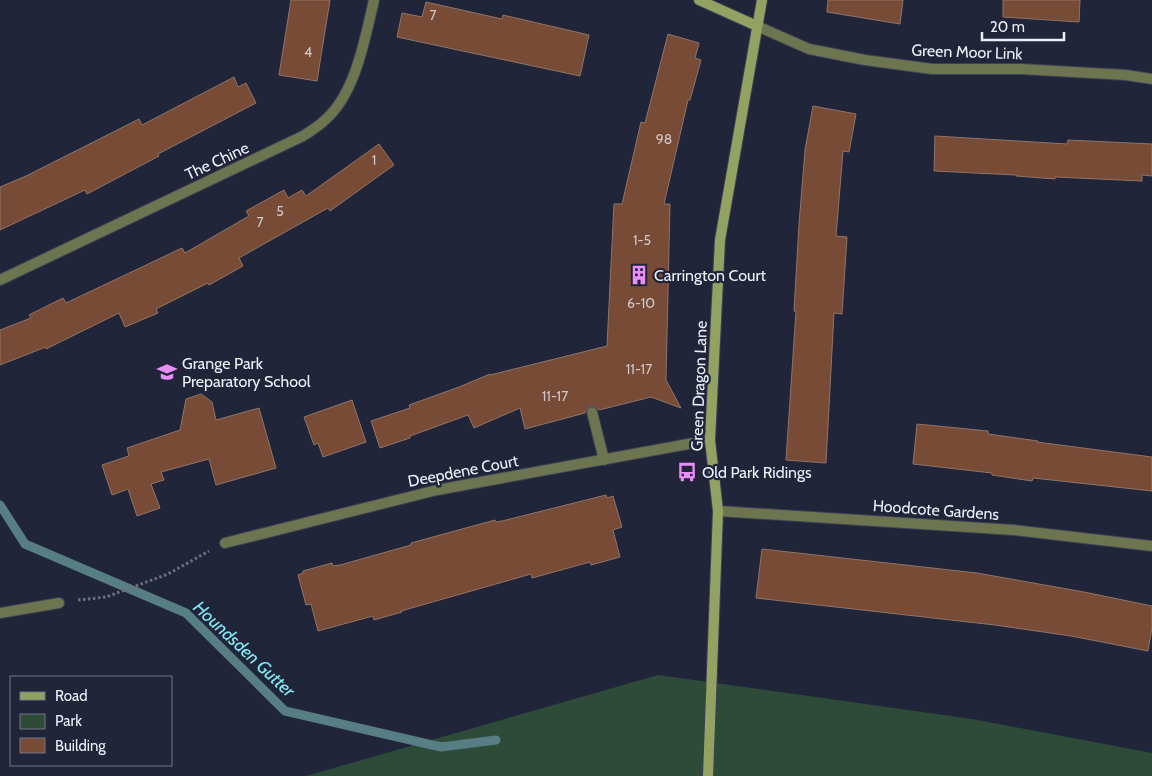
<svg xmlns="http://www.w3.org/2000/svg" width="1152" height="776" font-family="Cabin,sans-serif">
	<style>
		.green { fill: #2e4b39 }
		.lines { fill: none; stroke-linecap: round; stroke-linejoin: round }
		.stream { stroke: #577d85; stroke-width: 9 }
		.building { fill: #774b35; stroke: #8f7568 }
		.lane-casing { stroke: #3d4155; stroke-width: 12 }
		.street-casing { stroke: #3d4155; stroke-width: 12 }
		.secondary-casing { stroke: #3d4155; stroke-width: 12 }
		.path { stroke: #6b6f80; stroke-width: 3; stroke-dasharray: 2.5 2.5; stroke-linecap: butt }
		.lane { stroke: #6c754f; stroke-width: 10 }
		.street { stroke: #6c754f; stroke-width: 10 }
		.secondary { stroke: #93a263; stroke-width: 10 }
		.labels { text-anchor: middle; dominant-baseline: central; stroke-width: 4.5; stroke-linejoin: round; paint-order: stroke }
		.number-label { font-size: 14px; fill: #cfc7cc }
		.street-label { font-size: 16px; fill: #ecf0fe; stroke: #212539 }
		.poi-label { font-size: 16px; fill: #ecf0fe; stroke: #212539; text-anchor: start }
		.water-label { font-size: 18px; font-style: italic; fill: #81eaf6; stroke: #212539 }
	</style>
	<rect width="100%" height="100%" fill="#212539"/>
	<!-- green -->
	<path class="green" d="M658 675 972 719 1152 753V776H306Z"/>
	<g class="lines">
		<!-- stream -->
		<path class="stream" d="M0 505 25 544 186 613 285 711 441 747 496 740"/>
	</g>
	<!-- building -->
	<g class="building">
		<path d="M291 0H330L317 81 279 75Z"/>
		<path d="M828 0H903L900 24 827 12Z"/>
		<path d="M1003 0H1080L1079 22 1003 17Z"/>
		<path d="M426 2 502 19 503 15 589 35 580 76 397 37 402 13 422 17Z"/>
		<path d="M668 34 699 43 695 58 701 60 690 100H688L664 204H670L666 380 681 408 651 397 599 410 594 406H590L586 410 585 413 525 429 520 408 474 428 468 415 410 436V438L380 448 371 421 410 408 409 405 459 387 490 374V375L607 346 614 204H622L641 122 645 123Z"/>
		<path d="M234 77 238 87 246 83 256 103 158 154 159 156 87 194 85 190 0 230V187L26 176 139 119 142 125Z"/>
		<path d="M813 106 856 114 849 152 843 151 836 236 847 237 842 314 834 313 826 463 786 460 796 311H794L799 224 805 150Z"/>
		<path d="M935 136 1067 144 1068 140 1152 144V176L1142 175V181L1055 177V179L1016 176V175L934 171Z"/>
		<path d="M379 144 394 165 330 211 328 208 239 258 243 266 209 285 208 283 156 309 158 313 125 327 119 313 46 349V347L0 365V330L31 318 29 315 63 298 66 303 182 248 185 253 249 216 246 211 284 190 288 198 302 190 306 196Z"/>
		<path d="M201 394 212 402 216 420 259 408 276 468 216 485 209 459 161 472 164 480 151 484 160 508 137 516 128 489 112 495 102 465 129 456 127 448 180 430 186 399Z"/>
		<path d="M352 400 366 442 323 457 318 443 314 445 304 417Z"/>
		<path d="M917 424 988 431V434L1038 441 1037 442 1152 457V491L1033 478 1032 481 992 475V473L913 464Z"/>
		<path d="M606 495 607 498 613 496 622 527 613 530 620 557 591 565 590 562 532 578 531 574 401 611 402 612 374 620 373 616 318 631 311 604 306 605 298 575 303 573V571L332 563 333 566 340 565 411 545V543L495 520 496 522 502 521Z"/>
		<path d="M762 549 977 573 1084 592 1152 606V628L1148 651 1071 636 995 625 756 598Z"/>
	</g>
	<g class="lines">
		<defs>
			<path id="lane" d="M592 412 604 460"/>
			<g id="street">
				<path d="M757 26 809 49 865 60 932 69H1021L1126 75 1152 79"/>
				<path d="M0 280 303 136C311 131 319 126 325 120 356 93 365 38 374 0"/>
				<path d="M718 511 1014 530 1152 546"/>
				<path d="M225 543 437 490 710 440"/>
				<path d="M0 613 59 603"/>
			</g>
			<g id="secondary">
				<path d="M699 0 757 26"/>
				<path d="M708 776 718 511 710 440 720 240 762 0"/>
			</g>
		</defs>
		<!-- lane casing -->
		<use href="#lane" class="lane-casing"/>
		<!-- street casing -->
		<use href="#street" class="street-casing"/>
		<!-- secondary casing -->
		<use href="#secondary" class="secondary-casing"/>
		<!-- path -->
		<path class="path" d="M78 600 106 597 168 574 209 551"/>
		<!-- lane -->
		<use href="#lane" class="lane"/>
		<!-- street -->
		<use href="#street" class="street"/>
		<!-- secondary -->
		<use href="#secondary" class="secondary"/>
	</g>
	<!-- icons -->
	<defs>
		<symbol id="building-bare" viewBox="-9 -9 18 18"><path d="M-4-6H4V6H1V3H-1V6H-4ZM-2.5-4.3h1.7v1.8h-1.7ZM.8-4.3h1.7v1.8H.8ZM-2.5-1h1.7V.8h-1.7ZM.8-1h1.7V.8H.8Z" fill="#eb8dfc" stroke="#212539" stroke-width="2.5" paint-order="stroke"/></symbol>
		<symbol id="school-bare" viewBox="-9 -9 18 18"><path d="M0-5L7-2L0 1L-7-2ZM-4 1L0 2.5L4 1V4Q0 6-4 4Z" fill="#eb8dfc" stroke="#212539" stroke-width="2.5" paint-order="stroke"/></symbol>
		<symbol id="bus-bare" viewBox="-9 -9 18 18"><path d="M-5-6H5V4H4V6H2V4H-2V6H-4V4H-5ZM-3.5-4V0h7V-4ZM-3.5 1.2v1.5H-2V1.2ZM2 1.2v1.5H3.5V1.2Z" fill="#eb8dfc" stroke="#212539" stroke-width="2.5" paint-order="stroke"/></symbol>
	</defs>
	<g fill-rule="evenodd">
		<use href="#building-bare" x="625" y="261" width="28" height="28"/>
		<use href="#school-bare" x="153" y="358" width="28" height="28"/>
		<use href="#bus-bare" x="673" y="458" width="28" height="28"/>
	</g>
	<g class="labels">
		<!-- number labels -->
		<g class="number-label">
			<text x="433" y="15">7</text>
			<text x="308" y="52">4</text>
			<text x="664" y="139">98</text>
			<text x="374" y="160">1</text>
			<text x="280" y="211">5</text>
			<text x="260" y="222">7</text>
			<text x="642" y="240">1-5</text>
			<text x="641" y="303">6-10</text>
			<text x="639" y="369">11-17</text>
			<text x="555" y="396">11-17</text>
		</g>
		<!-- street labels -->
		<g class="street-label">
			<text transform="translate(967 52) rotate(2)">Green Moor Link</text>
			<text transform="translate(217 161) rotate(-25)">The Chine</text>
			<text transform="translate(699 386) rotate(-88)">Green Dragon Lane</text>
			<text transform="translate(463 471) rotate(-11)">Deepdene Court</text>
			<text transform="translate(936 510) rotate(4)">Hoodcote Gardens</text>
		</g>
		<!-- poi labels -->
		<g class="poi-label">
			<text x="654" y="275">Carrington Court</text>
			<text x="182" y="363">Grange Park<tspan x="182" dy="18">Preparatory School</tspan></text>
			<text x="702" y="472">Old Park Ridings</text>
		</g>
		<!-- water labels -->
		<g class="water-label">
			<text transform="translate(244 649) rotate(43)">Houndsden Gutter</text>
		</g>
	</g>
	<!-- legend -->
	<rect x="10" y="676" width="162" height="90" fill="#212539" stroke="#727688"/>
	<rect x="20" y="692" width="25" height="8" fill="#93a263" stroke="#727688"/>
	<text x="55" y="701" font-size="15" fill="#ecf0fe">Road</text>
	<rect x="20" y="714" width="25" height="15" fill="#2e4b39" stroke="#727688"/>
	<text x="55" y="726" font-size="15" fill="#ecf0fe">Park</text>
	<rect x="20" y="738" width="25" height="15" fill="#774b35" stroke="#727688"/>
	<text x="55" y="751" font-size="15" fill="#ecf0fe">Building</text>
	<!-- scale -->
	<path d="M982 32v8h82v-8" fill="none" stroke="#ecf0fe" stroke-width="2.5"/>
	<text x="990" y="32" font-size="15" fill="#ecf0fe" stroke="#212539" stroke-width="4" paint-order="stroke">20 m</text>
</svg>
